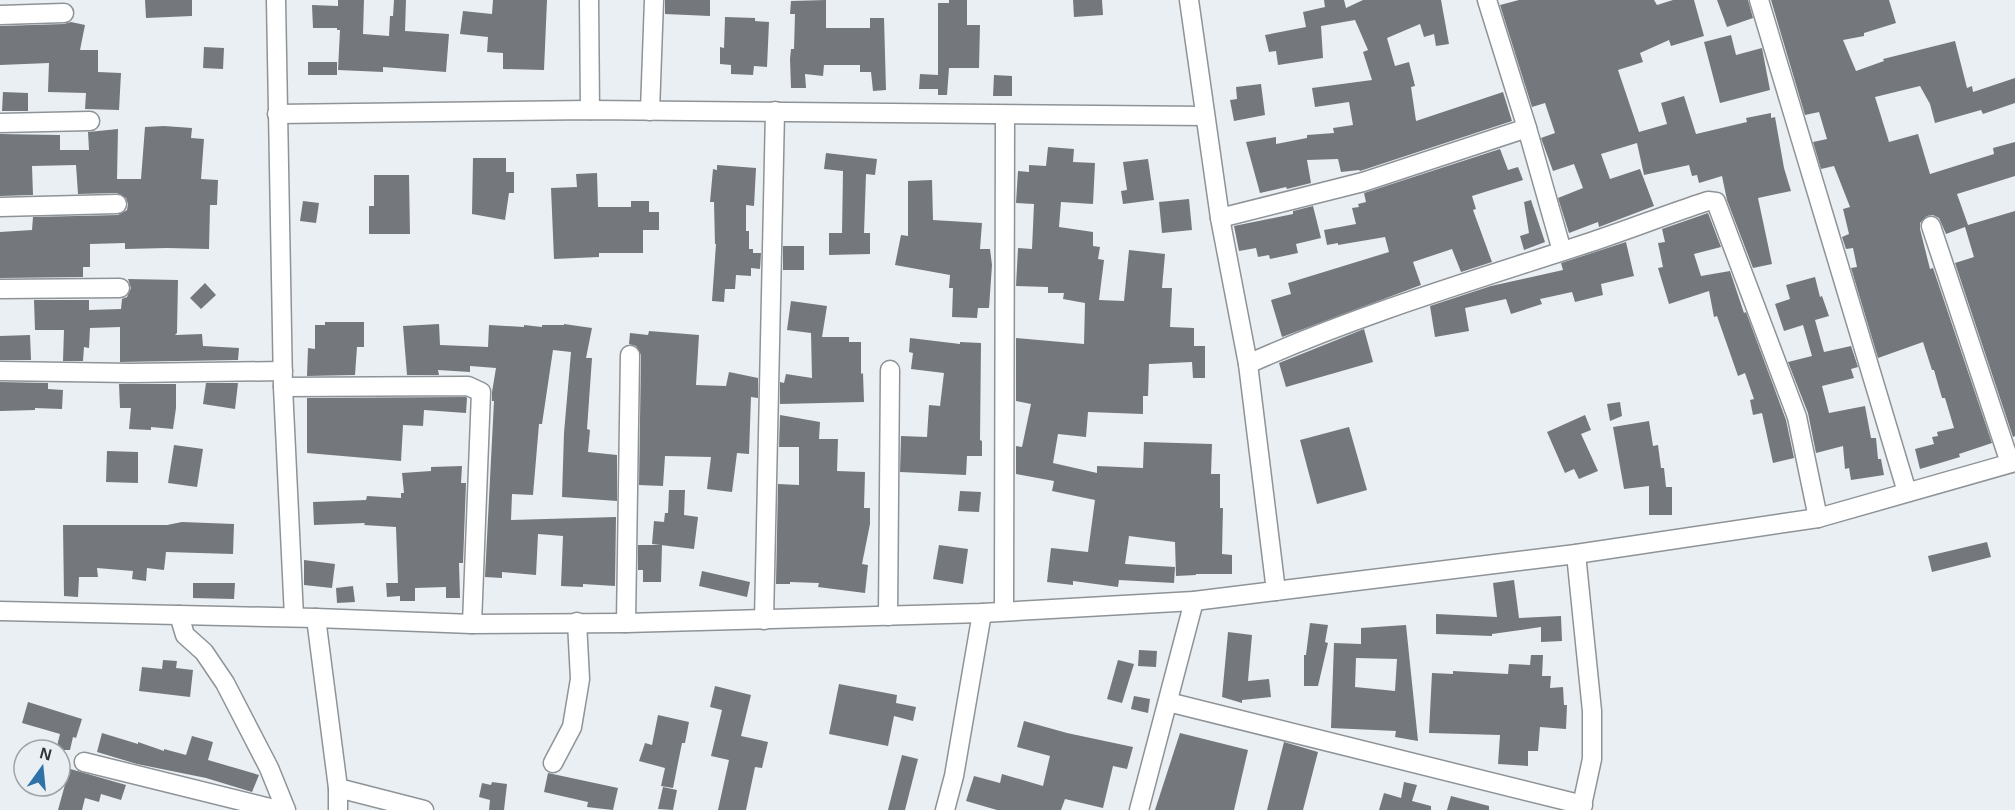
<svg xmlns="http://www.w3.org/2000/svg" width="2015" height="810" font-family="Arial,sans-serif">
	<style>
		.building { fill: #74787c; fill-rule: evenodd }
		.lines { fill: none; stroke-linecap: round; stroke-linejoin: round }
		.street-casing { stroke: #8e9397; stroke-width: 21 }
		.street { stroke: #fff; stroke-width: 18 }
	</style>
	<rect width="100%" height="100%" fill="#e9eff3"/>
	<!-- building -->
	<g class="building">
		<path d="M145 0H192V16L146 18Z"/>
		<path d="M338 0H364L363 34 389 36 390 16H393L394 0H406L405 31 449 34 446 72 383 67V72L338 70 340 30H337V28H313L312 5 338 6Z"/>
		<path d="M493 0H547L544 70 503 69V53L487 52 488 37 460 34 463 11 492 14Z"/>
		<path d="M665 0H710V16L665 14Z"/>
		<path d="M826 0V28H870V18H884L886 90 873 91 871 72H860V65H824L823 76 805 74 806 88H791L790 59 791 49H794L795 14H790L791 1Z"/>
		<path d="M949 0H967V25H980L979 68H949L947 95H938V89H919L920 74 938 75V3H949Z"/>
		<path d="M1073 0H1102L1103 15 1074 17Z"/>
		<path d="M1324 0H1344L1346 8 1363 0H1441L1449 44 1436 46 1434 34 1424 37 1420 24 1387 38 1395 66 1409 62 1415 86 1411 87 1416 121 1503 92 1512 121 1360 171 1359 170 1341 172 1338 159 1307 160 1311 183 1287 189 1286 187 1260 193 1246 142 1276 137V144L1307 138V135L1334 133 1333 128 1353 125 1349 102 1315 107 1312 88 1372 80 1363 52 1368 50 1355 20 1321 26 1323 58 1278 65 1276 51 1269 52 1265 35 1306 27 1303 12 1325 7Z"/>
		<path d="M1519 0H1654L1657 5 1673 0H1694L1704 36 1671 46 1669 40 1640 53 1643 62 1618 70 1639 132 1667 124 1661 103 1684 96 1696 134 1747 122 1746 118 1771 113V118L1775 117 1784 168 1791 191 1758 198 1772 264 1753 268 1727 200 1722 176 1699 183 1697 175 1692 176 1689 165 1644 175 1637 143 1601 154 1610 179 1640 169 1654 206 1599 227 1598 222 1569 233 1558 198 1583 188 1574 164 1553 171 1541 138 1555 133 1545 103 1532 107 1500 5Z"/>
		<path d="M1717 0H1748L1753 18 1727 27Z"/>
		<path d="M1771 0H1889L1896 23 1864 33V36L1843 40 1856 71 1884 61 1883 59 1955 41 1967 88 1972 86 1973 92 2015 78V103L1983 114 1981 110 1935 123 1930 104 1920 86 1875 97 1889 142 1918 134 1930 174 1994 154 1993 148 2015 142V176L1957 194 1968 225 2015 211V436L2013 437 1955 263 1974 257 1965 227 1946 234 1939 218 1933 215 1927 216 1920 223V229L1930 269 1933 268 1992 443 1959 454 1960 457 1920 469 1915 449 1934 444 1932 437 1938 436 1937 432 1954 428 1945 398H1942L1934 370H1932L1923 342 1878 358 1851 268 1857 267 1853 248 1846 249 1842 237 1849 234 1843 209 1850 207 1834 166 1821 169 1813 142 1827 139 1819 112 1805 115Z"/>
		<path d="M725 17 755 18V21L769 22 767 67 754 66 753 75 731 74V65L720 64V47L724 48Z"/>
		<path d="M71 22 85 25 80 50H98V72L121 73 119 110 85 109 86 93 48 92 49 63 0 65V26L64 24Z"/>
		<path d="M1731 35 1736 55 1762 48 1770 90 1720 103 1704 42Z"/>
		<path d="M204 47 224 48 223 69 203 68Z"/>
		<rect x="308" y="62" width="29" height="13"/>
		<path d="M994 75 1012 76V96H993Z"/>
		<path d="M1261 84 1265 115 1234 121 1230 100 1237 99 1236 87Z"/>
		<path d="M3 92 28 93V111H2Z"/>
		<path d="M164 126 192 128 191 138 204 139 201 179 218 180 217 205H210L209 249 167 248 125 249V243L90 244V267H83V277L0 278V232L32 230 33 217 118 215 127 210 128 204 126 198 117 193 78 194 76 165 32 166 33 195 0 196V134L60 135V150H89L88 132 118 129 117 179H141L145 127Z"/>
		<path d="M1048 147 1074 149 1073 162 1095 163 1093 204 1061 202 1059 227 1093 232V246L1100 247 1098 259 1104 260 1099 300 1124 301 1129 250 1165 254 1162 288H1172L1170 327 1194 328V346H1205V378H1193L1192 362 1149 364 1148 396H1143V414L1088 412 1086 437 1058 434 1053 463 1097 473V466L1143 468 1144 442 1212 444 1211 474H1220V508H1223L1222 554 1232 555V574H1196V575L1176 576 1175 542 1129 536 1125 564 1175 567 1174 583 1119 580 1118 587 1073 581V585L1047 582 1051 548 1088 552 1095 500 1052 491 1054 481 1016 474V446L1022 447 1031 404 1016 401V338L1084 344 1085 303 1063 299 1064 293H1048V287L1016 286 1018 248 1032 249 1034 204 1016 203 1018 171 1029 172V165L1046 166Z"/>
		<path d="M1500 149 1508 170 1518 167 1523 180 1472 196 1476 209 1473 210 1492 262 1461 272 1452 249 1413 262 1421 285 1282 337 1271 300 1291 294 1288 283 1389 252 1385 237 1338 245V243L1327 245 1324 230 1356 224 1352 208 1359 207 1358 204 1366 202 1364 193Z"/>
		<path d="M826 153 877 159 875 175 866 174 864 233H870V254L829 255V233H842L843 171 824 169Z"/>
		<path d="M473 158H506V172H514V193H509L505 220 472 214Z"/>
		<path d="M1148 159 1154 200 1123 204 1121 191 1127 190 1123 162Z"/>
		<path d="M717 165 756 168 754 206 746 205V231H749V249H753V253H761L760 269 751 268V276L736 275 735 289H725L724 302 712 301 716 244H715L714 202H710L713 169 717 170Z"/>
		<path d="M597 173 598 207H631V201H649V212H659V230H643V253H599V257L554 259 551 188 577 187 576 174Z"/>
		<path d="M374 175H409L410 234H369V206H374Z"/>
		<path d="M932 180 933 220 982 223 980 249H990L992 265 989 308H978L977 318 952 317 953 288H949L950 275 895 265 901 235 908 236V181Z"/>
		<path d="M1189 199 1192 230 1162 233 1159 202Z"/>
		<path d="M1531 200 1545 242 1524 250 1520 236 1529 233 1524 202Z"/>
		<path d="M303 201 319 203 316 223 300 221Z"/>
		<path d="M1313 206 1321 238 1296 244 1298 253 1270 259 1269 255 1258 257 1256 248 1239 251 1234 226 1293 214V211Z"/>
		<path d="M1708 213 1721 247 1694 254 1701 276 1730 271 1744 313 1746 312 1786 420 1794 458 1773 463 1762 413 1753 415 1750 400 1754 399 1745 373 1738 376 1717 316 1714 317 1709 291 1669 304 1658 268 1663 267 1658 243 1665 242 1662 229Z"/>
		<path d="M1626 242 1634 276 1601 284 1603 295 1575 302 1572 292 1540 299 1542 304 1511 314 1506 299 1465 308 1469 331 1435 337 1430 306 1491 286 1563 270 1561 263Z"/>
		<rect x="783" y="246" width="21" height="24"/>
		<path d="M1815 277 1820 297 1822 296 1829 316 1815 320 1824 352 1851 346 1858 367 1851 369 1854 378 1822 386 1829 413 1865 406 1871 438H1876L1878 459H1881L1884 475 1851 480 1849 468 1845 469 1843 446 1816 453 1808 413 1788 362 1812 356 1803 325 1784 331 1775 304 1790 299 1786 285Z"/>
		<path d="M128 279 178 280 177 333 175 335 202 334 203 346 239 348 238 360 120 362V327L90 328 89 348 84 347 83 361H63L64 330H35L34 300H89V310L121 309 122 299 127 297 131 288Z"/>
		<path d="M205 283 216 295 201 309 190 298Z"/>
		<path d="M791 301 827 306 822 337H849V342H861V374L863 373 864 402 780 404V382L784 383 786 374 812 378 811 333 787 330Z"/>
		<path d="M325 322H364V347H357L355 375 307 376 308 348 315 349V325H325Z"/>
		<path d="M439 324 440 345 488 347 489 325 524 327V325L542 327V325H564V324L592 328 586 358H592L587 429 590 430 588 452 617 455V501L562 497 564 433 571 352 553 350 542 424H539L533 495 512 494 511 520 616 517 615 586 583 584V587L561 586 563 536 538 534 536 575 502 572V578L485 577 494 401H492V392L496 368 470 366V372L438 370 439 375H407L403 326Z"/>
		<path d="M1364 329 1373 362 1286 387 1279 363Z"/>
		<path d="M649 331 699 335 696 385 726 386 729 372 758 378V398L751 397 749 454 737 453 732 492 707 489 711 457 665 456 663 486 639 485 641 355 636 346 629 344 630 333 648 335Z"/>
		<path d="M30 335 31 360H0V336Z"/>
		<path d="M910 338 960 344V342L981 343 980 440 982 441V456H967L966 475 900 472 901 436 927 437 929 405 940 406 944 373 911 369 913 353 909 352Z"/>
		<path d="M0 382 48 383V389L63 390 62 409 35 408V410L0 411Z"/>
		<path d="M206 383H238L235 409 203 404Z"/>
		<path d="M119 384H176V408L173 429 151 427V430L129 429 131 408H120Z"/>
		<path d="M307 398 466 397 467 398 466 413 424 410 423 426 403 425 401 461 307 453Z"/>
		<path d="M1620 402 1622 416 1610 421 1607 404Z"/>
		<path d="M780 415 820 422 819 439H838L837 471 865 472 864 508H870V524L862 564 868 565 865 593 818 587 819 583 790 582V584H776L778 484 799 485V447H779Z"/>
		<path d="M1585 415 1591 430 1581 434 1598 471 1579 479 1574 469 1565 473 1547 432Z"/>
		<path d="M1649 421 1653 446 1658 445 1661 468H1664L1666 487H1672V515H1649V486L1624 489 1613 427Z"/>
		<path d="M1349 427 1367 490 1317 504 1300 440Z"/>
		<path d="M174 445 203 449 197 487 168 483Z"/>
		<path d="M107 451 138 452V483L106 482Z"/>
		<path d="M462 466 461 483H466L463 563H459L460 598H446V587L415 588V601H400V596L387 597 386 583H398L396 527 364 525 365 523 314 525 313 502 366 500 367 496 401 498V493H404L402 473 431 471V467Z"/>
		<path d="M669 490H685L684 515 698 517 694 549 652 544 654 521 664 522 665 513H668Z"/>
		<path d="M960 491 981 492 979 512 958 511Z"/>
		<path d="M182 522 234 524 233 554 166 552 164 570 147 568 146 581 132 579 133 571 97 568 98 577H79L78 597 64 596 63 525H167Z"/>
		<path d="M1987 542 1991 557 1932 572 1928 556Z"/>
		<path d="M638 545H662L661 582H643V570H638Z"/>
		<path d="M939 545 968 549 963 584 933 579Z"/>
		<path d="M304 560 335 564 332 588 304 585Z"/>
		<path d="M702 571 750 582 747 597 699 586Z"/>
		<path d="M1514 580 1519 618 1561 616 1562 641 1541 642V627L1492 634V636L1436 634V614L1497 617 1493 583Z"/>
		<path d="M193 583H235L234 599 193 598Z"/>
		<path d="M353 586 355 602 337 603 336 588Z"/>
		<path d="M1310 623 1328 625 1325 642 1328 643 1318 686H1304V655H1306Z"/>
		<path d="M1406 625 1418 741 1395 737 1396 731 1331 728 1334 643 1361 644V628ZM1356 658 1397 659 1395 691 1355 687Z"/>
		<path d="M1228 632 1252 635 1248 681 1269 679 1271 697 1242 700V703L1222 697Z"/>
		<path d="M1139 650 1157 651 1156 667 1138 666Z"/>
		<path d="M1531 655H1543L1542 676H1551L1550 688 1563 687 1564 705H1567L1566 729 1540 727 1538 751H1528V766L1498 764 1500 735 1429 733 1432 673 1453 674V671L1508 674 1509 664 1530 665Z"/>
		<path d="M163 660 177 661 176 668 193 670 190 697 139 691 142 667 162 669Z"/>
		<path d="M1118 660 1134 664 1122 703 1107 699Z"/>
		<path d="M839 684 897 695 896 703 916 707 913 721 894 716 888 746 829 734Z"/>
		<path d="M715 686 751 695 741 736 768 742 762 768 755 767 746 810H718L729 760 711 756 722 710 710 707Z"/>
		<path d="M1134 696 1150 699 1148 713 1131 709Z"/>
		<path d="M28 702 82 719 76 738 73 737 70 750H56L60 734 22 723Z"/>
		<path d="M658 715 689 722 685 743H682L673 788 661 786 665 768 639 761 645 743 652 745Z"/>
		<path d="M1024 721 1067 733 1133 747 1127 769 1113 766 1103 808 1065 799 1061 810H997L966 801 974 776 1000 783 1002 774 1043 786 1050 756 1017 747Z"/>
		<path d="M102 733 138 744V742L164 751V749L186 755 192 736 213 742 208 760 259 775 252 792 206 778 137 764 97 752Z"/>
		<path d="M1180 733 1248 750 1234 810H1155Z"/>
		<path d="M1284 742 1318 752 1303 810H1267Z"/>
		<path d="M902 755 918 759 905 810H888Z"/>
		<path d="M60 766 126 785 121 800 101 794 99 802 85 798 82 810H58L66 781 60 779Z"/>
		<path d="M548 773 618 788 613 810 587 807 588 802 544 792Z"/>
		<path d="M492 782 507 784 504 810H489L490 800 479 797 482 783 491 785Z"/>
		<path d="M1404 782 1417 785 1412 801 1431 806V810H1379L1384 793 1401 798Z"/>
		<path d="M663 787 677 790 673 810 658 809Z"/>
		<path d="M1451 796 1489 806V810H1447Z"/>
	</g>
	<g class="lines">
		<defs>
			<g id="street">
				<path d="M276 0 283 387 294 617"/>
				<path d="M589 0 590 110"/>
				<path d="M1189 0 1220 218 1248 364 1276 591"/>
				<path d="M1487 0 1527 128 1562 251"/>
				<path d="M1759 0 1907 492"/>
				<path d="M0 15 64 13"/>
				<path d="M650 111 654 0"/>
				<path d="M277 114 590 110 1205 116"/>
				<path d="M0 123 90 121"/>
				<path d="M0 207 117 204"/>
				<path d="M1220 218 1363 182 1527 128"/>
				<path d="M1931 226 2010 463"/>
				<path d="M0 289 120 288"/>
				<path d="M1248 364C1359 314 1475 280 1591 242 1627 230 1663 216 1699 204L1708 201 1716 202 1797 417 1818 518"/>
				<path d="M0 371 131 373 283 371"/>
				<path d="M283 387 468 386 481 392 472 624"/>
				<path d="M1576 554 1592 711V759L1581 810"/>
				<path d="M0 611 316 618 472 624 626 623 982 613 1194 601 1576 554 1818 518 2015 462"/>
				<path d="M1004 611 1005 115"/>
				<path d="M179 615 185 635 204 652 225 683 269 768 286 810"/>
				<path d="M888 616 890 370"/>
				<path d="M316 618 338 788V810"/>
				<path d="M764 620 775 111"/>
				<path d="M626 623 630 355"/>
				<path d="M1168 702 1583 805"/>
				<path d="M84 762 278 810"/>
				<path d="M553 763 572 727 580 679 577 622"/>
				<path d="M338 788 424 810"/>
				<path d="M945 810 954 776 982 613"/>
				<path d="M1139 810 1194 601"/>
			</g>
		</defs>
		<!-- street casing -->
		<use href="#street" class="street-casing"/>
		<!-- street -->
		<use href="#street" class="street"/>
	</g>
	<!-- north arrow -->
	<g transform="translate(42 768) rotate(15)"><circle r="28" fill="#e9eff3" stroke="#9fa4a7" stroke-width="1.5"/>
	<path d="M0-4.5L10 22L0 15L-10 22Z" fill="#2f72a7"/>
	<text y="-9" font-size="16" font-weight="bold" text-anchor="middle" fill="#313335">N</text>
	</g>
</svg>
